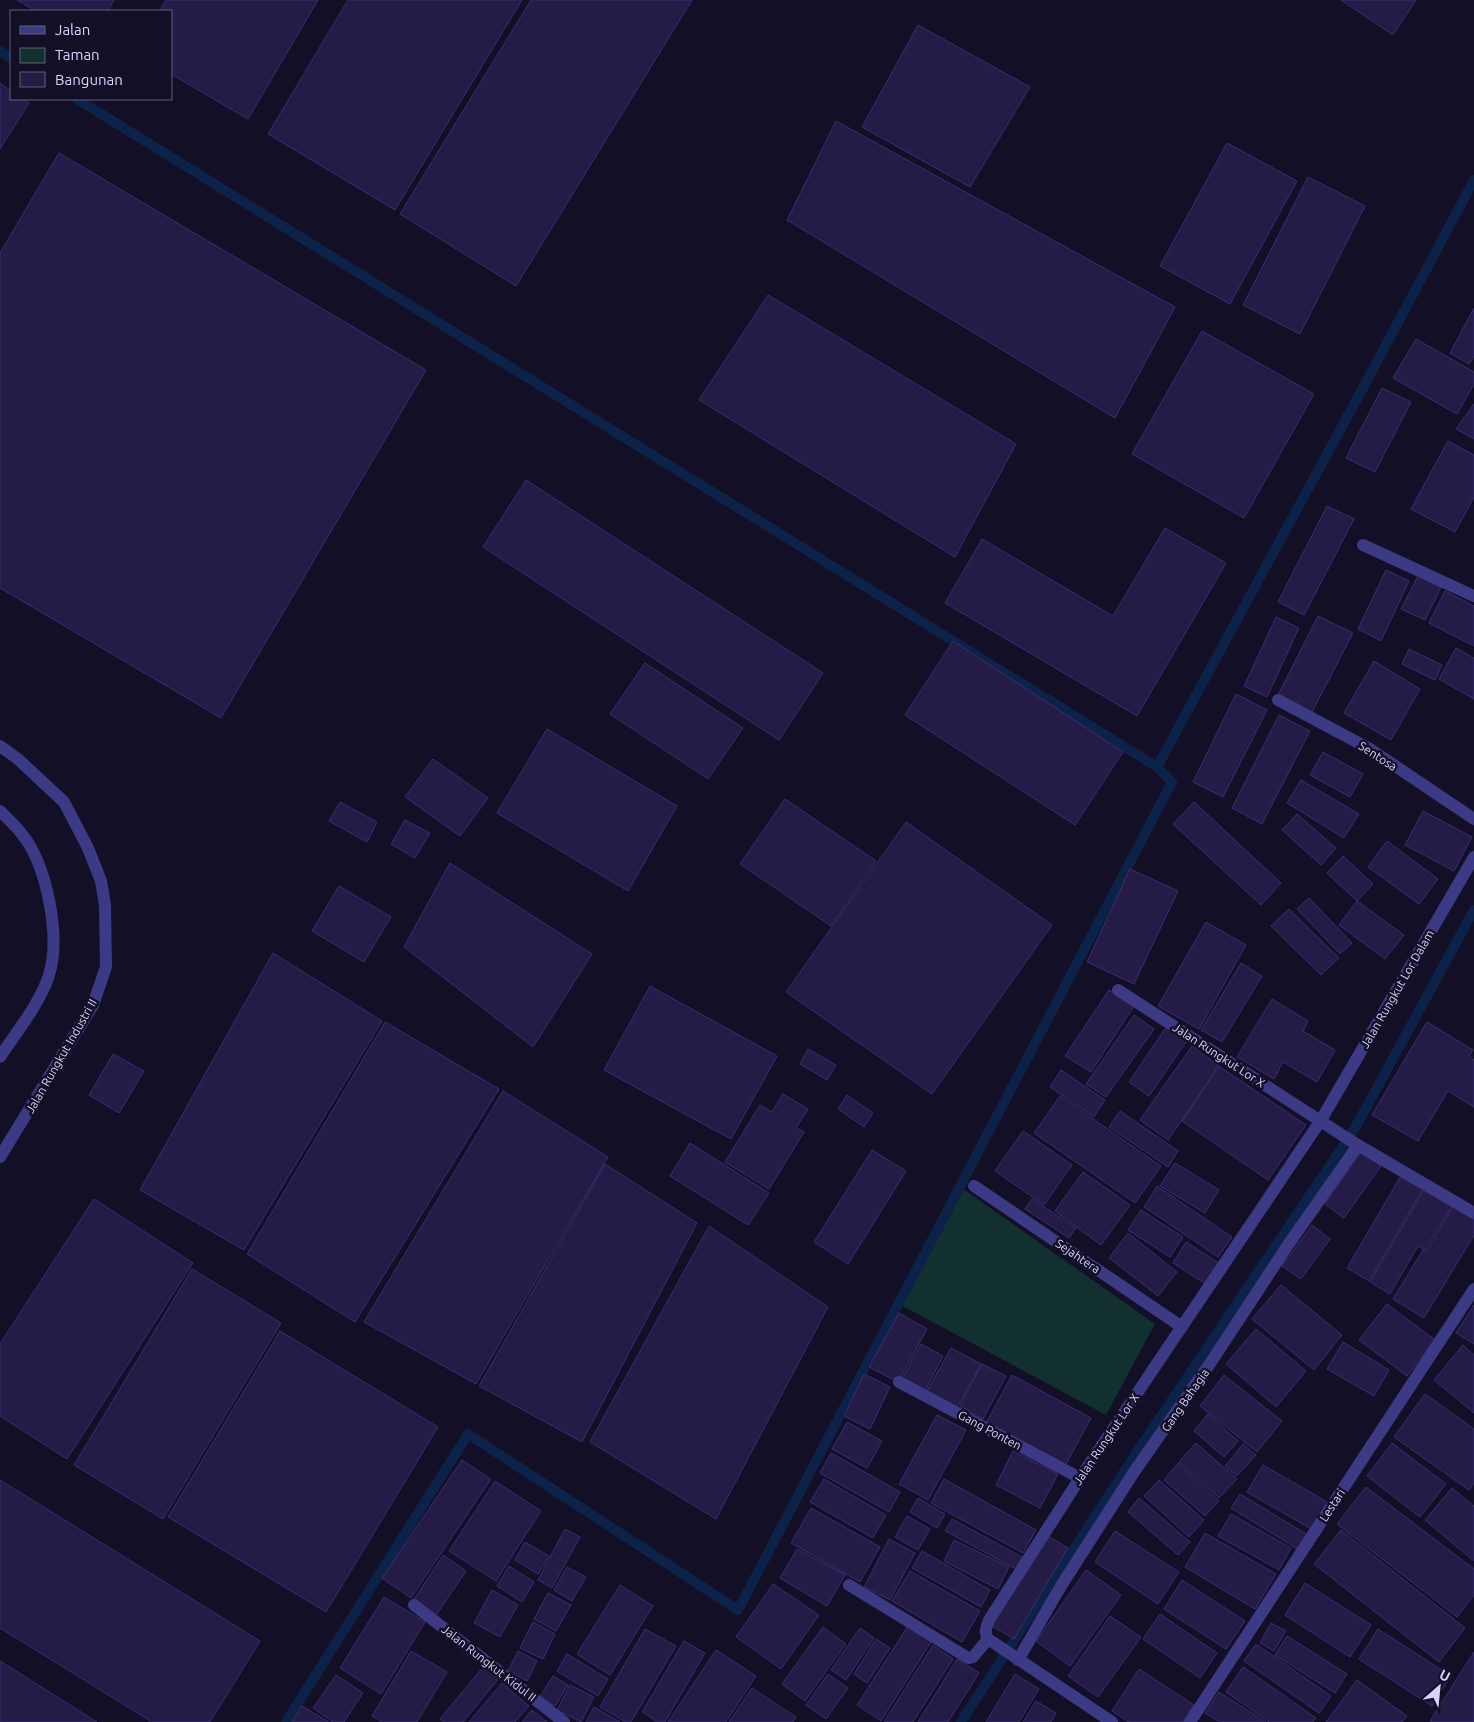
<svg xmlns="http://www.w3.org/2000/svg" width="1474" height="1722" font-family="Ubuntu,sans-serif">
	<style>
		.green { fill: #12302f }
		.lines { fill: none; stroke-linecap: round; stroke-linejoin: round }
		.stream { stroke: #0c2248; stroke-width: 10 }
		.building { fill: #241b47; stroke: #3b2d73 }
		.minor { stroke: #3d3a85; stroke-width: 12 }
		.labels { text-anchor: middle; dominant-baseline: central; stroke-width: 5; stroke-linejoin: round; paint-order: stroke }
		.street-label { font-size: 12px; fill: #d9d4ff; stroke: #130f26 }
	</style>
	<rect width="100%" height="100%" fill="#130f26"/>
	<!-- green -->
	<path class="green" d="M959 1186 1155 1324 1106 1415 897 1303Z"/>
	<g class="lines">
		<!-- stream -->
		<g class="stream">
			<path d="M0 51 11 58"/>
			<path d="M77 99 1157 767 1172 782 738 1610 468 1434 286 1722"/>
			<path d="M1157 767 1364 386 1474 180"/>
			<path d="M961 1722 1141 1446 1355 1128 1474 910"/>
		</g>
	</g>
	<!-- building -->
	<g class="building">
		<path d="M17 0H114L108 11H36Z"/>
		<path d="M166 0H318L248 119 171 74V11H159Z"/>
		<path d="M348 0H522L395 210 268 134Z"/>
		<path d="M531 0H692L516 286 400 214Z"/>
		<path d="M1341 0H1416L1393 35Z"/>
		<path d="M918 25 1030 87 970 187 862 127Z"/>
		<path d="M0 83 11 91V99H23L29 103 0 149Z"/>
		<path d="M836 121 1175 307 1115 418 787 220Z"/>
		<path d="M1227 143 1297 181 1230 304 1160 266Z"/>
		<path d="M59 153 426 370 221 718 0 588V253Z"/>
		<path d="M1308 177 1365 206 1300 334 1243 305Z"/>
		<path d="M768 295 1016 444 955 557 699 400Z"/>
		<path d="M1474 308V356L1469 364 1450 353Z"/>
		<path d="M1202 331 1314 394 1244 518 1132 454Z"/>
		<path d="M1416 339 1474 372V384L1457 414 1393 378Z"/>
		<path d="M1382 388 1411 402 1375 472 1346 458Z"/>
		<path d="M1474 404V439L1456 429Z"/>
		<path d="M1448 441 1474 455V497L1455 532 1411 509Z"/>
		<path d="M526 480 823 673 779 740 483 547Z"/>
		<path d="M1327 506 1354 519 1304 615 1278 602Z"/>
		<path d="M1165 528 1226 563 1137 716 945 603 982 539 1113 616Z"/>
		<path d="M1386 570 1409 581 1381 641 1358 629Z"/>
		<path d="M1418 576 1441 587 1425 620 1401 609Z"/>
		<path d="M1445 591 1474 606V646L1429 623Z"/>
		<path d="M1318 616 1353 633 1312 712 1278 695Z"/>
		<path d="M1276 617 1299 628 1267 697 1244 686Z"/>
		<path d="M953 641 1123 752 1075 825 905 715Z"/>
		<path d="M1456 648 1474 658V699L1439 679Z"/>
		<path d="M1409 649 1442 665 1435 680 1402 664Z"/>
		<path d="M1374 661 1420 689 1391 740 1344 713Z"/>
		<path d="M645 663 743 728 708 779 610 714Z"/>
		<path d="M1236 694 1267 710 1223 797 1193 782Z"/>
		<path d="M1279 715 1310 731 1262 824 1232 808Z"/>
		<path d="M547 729 677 806 628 891 497 813Z"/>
		<path d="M1323 752 1363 774 1350 797 1310 775Z"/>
		<path d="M433 759 488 798 460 836 405 797Z"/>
		<path d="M1301 780 1359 814 1344 838 1287 803Z"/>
		<path d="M785 799 876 861 831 926 740 864Z"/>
		<path d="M340 802 377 822 367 842 329 821Z"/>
		<path d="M1194 802 1281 883 1261 905 1173 824Z"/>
		<path d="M1423 811 1472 837 1454 871 1405 845Z"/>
		<path d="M1297 814 1336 848 1321 865 1282 830Z"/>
		<path d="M405 820 430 833 415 858 391 844Z"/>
		<path d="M906 822 1052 925 932 1094 786 992Z"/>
		<path d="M1387 841 1438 879 1419 904 1368 867Z"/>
		<path d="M1343 856 1373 884 1357 901 1327 873Z"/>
		<path d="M450 863 592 954 533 1047 404 947Z"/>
		<path d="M1130 869 1178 891 1134 984 1087 962Z"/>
		<path d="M339 886 391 917 364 962 312 931Z"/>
		<path d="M1309 898 1352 943 1340 954 1297 909Z"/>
		<path d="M1357 901 1404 935 1385 959 1339 925Z"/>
		<path d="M1289 909 1339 958 1321 975 1271 926Z"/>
		<path d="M1206 922 1246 945 1199 1029 1158 1006Z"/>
		<path d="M273 953 382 1021 244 1250 140 1190Z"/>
		<path d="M1241 963 1262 976 1222 1042 1201 1030Z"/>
		<path d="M650 986 777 1056 731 1139 604 1070Z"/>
		<path d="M1109 990 1134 1006 1091 1072 1065 1056Z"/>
		<path d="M1272 999 1308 1021 1303 1031 1335 1050 1317 1082 1283 1062 1274 1079 1237 1057Z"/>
		<path d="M1134 1015 1154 1029 1106 1097 1086 1084Z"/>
		<path d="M385 1022 499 1089 355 1322 247 1254Z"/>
		<path d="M1427 1022 1473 1050 1469 1056 1474 1060V1107L1448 1091 1418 1141 1372 1115Z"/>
		<path d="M1167 1026 1188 1039 1149 1096 1129 1082Z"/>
		<path d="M1192 1046 1219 1066 1168 1140 1140 1120Z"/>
		<path d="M808 1049 836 1065 827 1080 800 1064Z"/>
		<path d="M113 1054 144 1071 119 1113 89 1095Z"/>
		<path d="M1219 1066 1306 1125 1268 1180 1182 1121Z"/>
		<path d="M1061 1070 1105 1100 1094 1117 1050 1087Z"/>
		<path d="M503 1091 608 1157 476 1384 364 1322Z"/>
		<path d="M783 1094 808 1109 796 1128 804 1132 769 1189 725 1162 760 1105 772 1112Z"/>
		<path d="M847 1095 873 1113 864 1127 838 1109Z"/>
		<path d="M1060 1096 1161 1166 1135 1203 1034 1133Z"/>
		<path d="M1120 1111 1178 1151 1168 1167 1109 1127Z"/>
		<path d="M1023 1131 1072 1165 1044 1205 995 1171Z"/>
		<path d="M690 1143 769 1193 748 1225 670 1176Z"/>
		<path d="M872 1150 906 1171 848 1264 814 1242Z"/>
		<path d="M1361 1152 1381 1166 1344 1218 1325 1204Z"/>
		<path d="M1175 1163 1219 1190 1205 1213 1160 1186Z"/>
		<path d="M605 1164 697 1223 582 1442 479 1386Z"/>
		<path d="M1083 1172 1130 1205 1101 1245 1055 1211Z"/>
		<path d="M1402 1174 1424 1187 1369 1281 1347 1268Z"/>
		<path d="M1157 1186 1232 1237 1218 1257 1144 1207Z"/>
		<path d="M1425 1188 1453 1204 1425 1250 1418 1246 1390 1294 1370 1282Z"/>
		<path d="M94 1199 193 1263 67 1459 0 1416V1344Z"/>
		<path d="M1032 1199 1076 1228 1069 1238 1025 1209Z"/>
		<path d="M1454 1205 1474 1217V1235L1424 1318 1393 1299 1423 1250 1426 1252Z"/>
		<path d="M1141 1210 1183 1237 1170 1257 1128 1230Z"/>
		<path d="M1312 1225 1330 1239 1301 1279 1282 1266Z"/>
		<path d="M709 1226 828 1307 716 1519 590 1442Z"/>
		<path d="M1128 1233 1177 1272 1158 1296 1109 1258Z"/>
		<path d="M1186 1242 1220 1264 1207 1285 1173 1263Z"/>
		<path d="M192 1269 281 1323 163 1519 74 1465Z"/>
		<path d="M1281 1285 1342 1335 1314 1370 1252 1319Z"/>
		<path d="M1387 1304 1435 1340 1407 1376 1359 1340Z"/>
		<path d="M1474 1305V1344L1456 1333Z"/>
		<path d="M899 1313 927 1329 898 1382 869 1367Z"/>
		<path d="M1256 1329 1306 1371 1276 1407 1226 1364Z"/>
		<path d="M280 1331 438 1427 326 1612 168 1517Z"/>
		<path d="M1343 1342 1389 1370 1374 1396 1327 1369Z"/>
		<path d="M921 1344 943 1356 925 1391 902 1379Z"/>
		<path d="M1463 1345 1474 1355V1413L1434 1380Z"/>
		<path d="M951 1348 981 1364 957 1408 927 1391Z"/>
		<path d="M982 1364 1006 1376 983 1419 960 1406Z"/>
		<path d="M864 1374 890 1387 870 1429 844 1416Z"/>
		<path d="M1012 1375 1091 1418 1064 1468 985 1425Z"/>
		<path d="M1224 1375 1282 1421 1257 1452 1200 1406Z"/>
		<path d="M1425 1394 1474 1429V1483L1469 1490 1394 1437Z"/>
		<path d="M1208 1414 1238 1441 1224 1457 1194 1431Z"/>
		<path d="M937 1415 966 1430 928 1500 899 1484Z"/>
		<path d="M847 1422 882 1441 867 1468 832 1449Z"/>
		<path d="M1196 1443 1237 1479 1219 1498 1179 1462Z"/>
		<path d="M1392 1443 1446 1484 1420 1517 1367 1476Z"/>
		<path d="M1243 1444 1256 1455 1237 1476 1225 1466Z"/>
		<path d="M1013 1451 1058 1474 1040 1508 996 1485Z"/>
		<path d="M831 1453 900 1492 889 1512 820 1473Z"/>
		<path d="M462 1460 491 1479 411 1598 382 1578Z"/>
		<path d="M1178 1463 1219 1501 1205 1516 1164 1480Z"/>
		<path d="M1263 1465 1329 1503 1313 1530 1247 1492Z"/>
		<path d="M824 1479 886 1515 873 1538 810 1502Z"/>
		<path d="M944 1479 1036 1530 1023 1553 931 1503Z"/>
		<path d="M0 1480 260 1641 210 1722H152L0 1628Z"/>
		<path d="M1159 1480 1204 1520 1189 1537 1144 1496Z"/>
		<path d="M495 1481 541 1511 496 1581 449 1551Z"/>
		<path d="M1366 1487 1474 1569V1595L1457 1617 1337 1524Z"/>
		<path d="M1452 1488 1474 1506V1561L1425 1520Z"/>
		<path d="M1240 1494 1308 1535 1299 1550 1231 1508Z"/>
		<path d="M918 1498 945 1514 937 1528 910 1512Z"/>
		<path d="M1139 1498 1190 1542 1178 1555 1128 1512Z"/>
		<path d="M811 1508 880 1547 860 1582 791 1543Z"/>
		<path d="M1231 1514 1291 1548 1279 1570 1218 1536Z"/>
		<path d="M907 1516 930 1529 918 1550 895 1537Z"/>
		<path d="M952 1519 1024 1558 1018 1570 945 1531Z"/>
		<path d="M565 1529 580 1537 552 1588 538 1580Z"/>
		<path d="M1341 1530 1465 1628 1439 1662 1314 1564Z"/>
		<path d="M1115 1531 1179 1572 1158 1604 1095 1562Z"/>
		<path d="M1205 1533 1276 1574 1255 1609 1185 1567Z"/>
		<path d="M1046 1535 1068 1548 1014 1639 992 1626Z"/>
		<path d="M889 1539 915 1553 890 1600 864 1587Z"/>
		<path d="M954 1540 1009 1567 998 1589 944 1561Z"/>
		<path d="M525 1542 549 1556 538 1574 515 1560Z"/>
		<path d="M797 1549 845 1575 827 1606 780 1578Z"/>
		<path d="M922 1551 990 1590 981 1607 912 1568Z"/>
		<path d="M443 1555 466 1571 435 1617 413 1601Z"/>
		<path d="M509 1566 534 1582 522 1602 497 1586Z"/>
		<path d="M567 1567 586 1577 572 1601 554 1590Z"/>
		<path d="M1086 1570 1121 1595 1070 1666 1036 1641Z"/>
		<path d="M910 1571 980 1611 962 1642 892 1601Z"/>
		<path d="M1182 1580 1245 1621 1226 1649 1164 1609Z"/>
		<path d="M1305 1583 1371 1625 1350 1657 1285 1615Z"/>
		<path d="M773 1584 819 1615 781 1669 736 1637Z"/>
		<path d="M620 1585 653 1606 610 1675 577 1654Z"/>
		<path d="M492 1590 518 1605 500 1637 474 1623Z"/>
		<path d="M548 1593 571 1605 556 1631 534 1619Z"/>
		<path d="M384 1597 425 1622 381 1694 340 1668Z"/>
		<path d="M1160 1614 1217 1653 1200 1678 1143 1639Z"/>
		<path d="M1110 1616 1141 1637 1098 1697 1068 1676Z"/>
		<path d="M533 1622 555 1634 543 1659 520 1648Z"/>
		<path d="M910 1623 933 1639 881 1721 857 1705Z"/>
		<path d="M1271 1623 1286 1631 1274 1651 1260 1643Z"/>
		<path d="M823 1627 846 1644 805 1701 782 1684Z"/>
		<path d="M860 1628 874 1638 846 1680 831 1670Z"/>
		<path d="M645 1629 676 1646 631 1722H626L600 1707Z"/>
		<path d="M1378 1629 1451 1676 1432 1706 1359 1659Z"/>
		<path d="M1287 1636 1347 1674 1335 1693 1275 1655Z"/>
		<path d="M876 1639 890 1648 867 1683 854 1674Z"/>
		<path d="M684 1641 705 1653 665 1722H658L642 1712Z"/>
		<path d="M1256 1644 1331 1696 1319 1713 1244 1661Z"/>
		<path d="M933 1645 953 1659 913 1722H884Z"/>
		<path d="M716 1650 756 1676 726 1722H668Z"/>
		<path d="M411 1651 447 1672 417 1722H382L372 1716Z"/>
		<path d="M518 1651 537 1661 527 1681 508 1671Z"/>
		<path d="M1474 1652V1722H1433L1430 1721Z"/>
		<path d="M567 1654 608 1679 598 1696 557 1671Z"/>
		<path d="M957 1659 979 1673 948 1722H918Z"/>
		<path d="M0 1661 97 1722H0Z"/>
		<path d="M484 1666 499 1678 463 1722H444L440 1719Z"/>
		<path d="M1243 1667 1316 1718 1313 1722H1269L1226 1692Z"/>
		<path d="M1139 1669 1194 1705 1183 1722H1129L1112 1711Z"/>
		<path d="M828 1674 848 1688 826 1719 806 1705Z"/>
		<path d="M1015 1674 1039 1689 1019 1722H986Z"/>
		<path d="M336 1675 363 1693 344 1722H333L313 1708Z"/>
		<path d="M553 1676 568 1685 555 1706 540 1697Z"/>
		<path d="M1357 1680 1407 1716 1402 1722H1326Z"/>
		<path d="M502 1683 529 1706 515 1722H469Z"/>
		<path d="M570 1685 594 1697 581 1722 557 1710Z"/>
		<path d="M752 1688 796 1717 793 1722H729Z"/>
		<path d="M1219 1692 1266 1722H1220L1205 1713Z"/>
		<path d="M1036 1701 1056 1713 1051 1722H1023Z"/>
		<path d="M302 1706 329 1722H292Z"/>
		<path d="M594 1707 620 1722H586Z"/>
		<path d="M532 1710 547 1722H522Z"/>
	</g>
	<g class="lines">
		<!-- minor -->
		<g class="minor">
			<path d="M1363 545 1474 596"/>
			<path d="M1278 700 1370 749 1474 819"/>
			<path d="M0 746 18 759 64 802 88 848 101 881 105 905 106 967 93 1005 0 1157"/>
			<path d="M0 811C7 818 15 825 21 833 47 864 61 937 49 975 41 1002 15 1034 0 1057"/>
			<path d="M1118 990 1356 1144 1474 1213"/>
			<path d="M974 1186 1182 1327"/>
			<path d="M899 1382 1080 1478"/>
			<path d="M849 1585 968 1658 973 1657 988 1639"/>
			<path d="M414 1605 564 1722"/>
			<path d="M1018 1660 1061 1586 1134 1472 1211 1362 1288 1245 1358 1145"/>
			<path d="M1112 1722 988 1639C984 1632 986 1628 989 1620L1080 1478 1321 1120 1474 857"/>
			<path d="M1190 1722 1474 1289"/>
		</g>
	</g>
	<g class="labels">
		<!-- street labels -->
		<g class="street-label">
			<text transform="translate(1378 756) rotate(33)">Sentosa</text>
			<text transform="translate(1397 989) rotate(-60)">Jalan Rungkut Lor Dalam</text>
			<text transform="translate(1219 1055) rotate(33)">Jalan Rungkut Lor X</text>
			<text transform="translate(61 1056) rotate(-60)">Jalan Rungkut Industri II</text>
			<text transform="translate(1078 1256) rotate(34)">Sejahtera</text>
			<text transform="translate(1185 1400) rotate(-55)">Gang Bahagia</text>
			<text transform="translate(990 1430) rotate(28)">Gang Ponten</text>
			<text transform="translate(1106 1439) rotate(-56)">Jalan Rungkut Lor X</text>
			<text transform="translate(1332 1505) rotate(-57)">Lestari</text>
			<text transform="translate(489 1663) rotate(38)">Jalan Rungkut Kidul II</text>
		</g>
	</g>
	<!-- legend -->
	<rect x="10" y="10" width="162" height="90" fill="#130f26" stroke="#625e7d"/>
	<rect x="20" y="26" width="25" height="8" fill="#3d3a85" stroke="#625e7d"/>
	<text x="55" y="35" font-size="15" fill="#d9d4ff">Jalan</text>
	<rect x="20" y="48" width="25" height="15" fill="#12302f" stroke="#625e7d"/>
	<text x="55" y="60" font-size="15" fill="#d9d4ff">Taman</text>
	<rect x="20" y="72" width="25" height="15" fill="#241b47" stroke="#625e7d"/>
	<text x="55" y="85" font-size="15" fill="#d9d4ff">Bangunan</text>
	<!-- north arrow -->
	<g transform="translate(1439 1687) rotate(27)" stroke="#130f26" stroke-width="4" paint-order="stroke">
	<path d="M0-4L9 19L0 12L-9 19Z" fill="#d9d4ff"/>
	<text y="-8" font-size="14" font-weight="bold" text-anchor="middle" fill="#d9d4ff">U</text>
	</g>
</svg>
